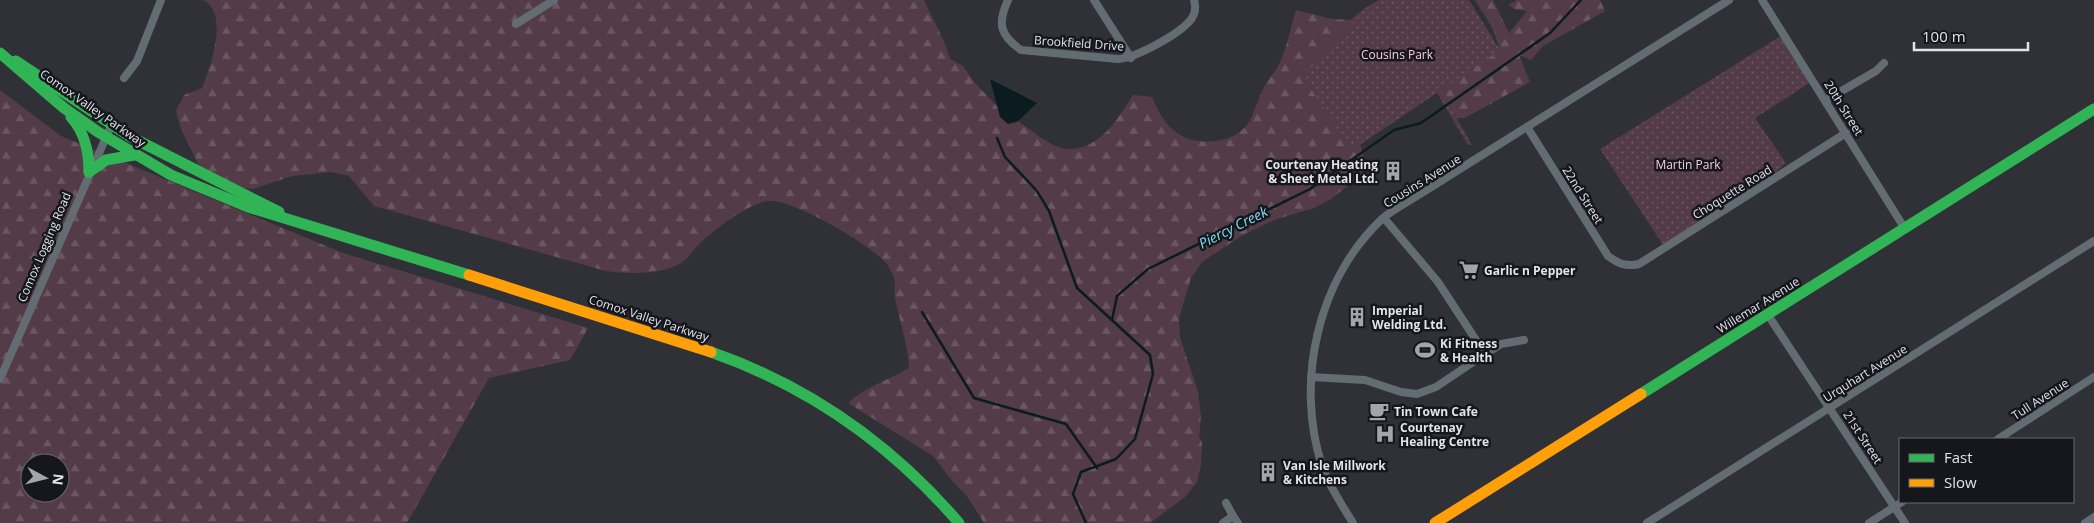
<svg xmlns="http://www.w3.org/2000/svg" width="2094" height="523" font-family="'Open Sans',sans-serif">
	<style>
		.forest { fill: url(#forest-firs); fill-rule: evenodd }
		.park { fill: url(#park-dots) }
		.water { fill: #0a1c20 }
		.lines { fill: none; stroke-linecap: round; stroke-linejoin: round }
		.stream { stroke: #0a1c20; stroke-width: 2.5 }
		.street { stroke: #636b73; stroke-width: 8 }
		.fast { stroke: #30b455; stroke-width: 11 }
		.slow { stroke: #ff9f0a; stroke-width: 11 }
		.labels { text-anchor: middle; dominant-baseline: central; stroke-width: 5; stroke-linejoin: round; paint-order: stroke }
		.street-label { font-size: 12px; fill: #e2e3eb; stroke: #16171c }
		.park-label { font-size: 12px; fill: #f9cbdf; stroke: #16171c }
		.poi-label { font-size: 12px; font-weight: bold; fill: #e2e3eb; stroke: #16171c; text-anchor: start }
		.water-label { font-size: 14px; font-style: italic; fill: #7de1f3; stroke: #16171c }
	</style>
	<defs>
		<pattern id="forest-firs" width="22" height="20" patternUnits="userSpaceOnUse" patternTransform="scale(1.25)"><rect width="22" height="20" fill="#533b47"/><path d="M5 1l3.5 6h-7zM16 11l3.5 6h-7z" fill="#6b5762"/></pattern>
		<pattern id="park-dots" width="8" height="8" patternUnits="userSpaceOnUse" patternTransform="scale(1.25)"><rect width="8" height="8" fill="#533b47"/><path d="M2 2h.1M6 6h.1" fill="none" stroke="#6b5762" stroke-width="1.8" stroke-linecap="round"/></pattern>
	</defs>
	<rect width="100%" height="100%" fill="#303137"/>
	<!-- forest -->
	<g class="forest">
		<path d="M203 0H924C933 20 944 38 950 59L963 66 974 82 1014 124 1018 121C1029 129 1053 148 1066 149 1099 151 1118 119 1133 95L1152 97C1162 120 1173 138 1199 141 1217 144 1243 137 1251 118 1256 108 1259 97 1264 87 1268 80 1273 74 1277 68 1287 51 1290 28 1296 10L1332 19 1350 20 1364 9 1384 0H1463L1360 143 1365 162 1364 173 1331 199 1314 208 1274 220 1241 236 1202 262 1191 278 1179 318 1180 337 1198 392 1201 416 1199 437 1202 442 1201 464 1197 482 1185 497 1150 523H984L967 496 953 482 933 456 848 403C866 386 888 381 909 368 908 343 899 321 895 297 894 290 896 281 893 275 891 271 888 265 885 262 869 244 789 196 766 201 745 206 714 230 699 244 693 250 688 259 681 263 663 275 626 274 606 271L374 206 349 176 331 172 292 176 253 189 232 187 199 166 181 129 176 111 184 95 202 88C210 69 230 12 203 0Z"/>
		<path d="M1475 0H1493L1509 33 1527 11 1515 9 1508 5 1517 0H1600L1605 11 1543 46 1531 60 1519 55 1530 82 1465 118H1456L1436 83 1482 62 1499 47 1493 29Z"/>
		<path d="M0 90 61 136 343 253 588 328 570 360 489 378 407 523H0ZM30 463H60V493H30Z"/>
	</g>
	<!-- park -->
	<g class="park">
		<path d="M1379 0H1469L1500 50 1441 91 1472 145H1468L1437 93 1352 150 1302 76 1339 40 1364 9Z"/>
		<path d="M1784 34 1814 80 1755 118 1786 163 1753 192 1665 248 1600 149Z"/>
	</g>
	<!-- water -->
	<path class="water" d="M990 79 1037 103 1018 121 1008 124 1000 117Z"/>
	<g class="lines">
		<!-- stream -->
		<g class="stream">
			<path d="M997 138 1005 157 1037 191 1049 211 1077 288 1150 355 1153 374 1135 439 1116 459 1081 472 1073 494 1086 523"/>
			<path d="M922 312 974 398 1066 424 1097 468"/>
			<path d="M1112 320 1117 296 1148 269 1310 189 1394 130 1421 123 1550 33 1581 0"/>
		</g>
		<!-- street -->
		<g class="street">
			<path d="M1008 0C997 24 1000 35 1021 50L1118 59C1136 58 1182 33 1192 18 1196 12 1196 7 1194 0"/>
			<path d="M1094 0 1131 58"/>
			<path d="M1762 0 1905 229"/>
			<path d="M516 24 554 0"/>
			<path d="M124 78 137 61 161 0"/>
			<path d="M1826 100 1876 71 1884 63"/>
			<path d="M1527 127 1608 256C1619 264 1626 267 1639 264L1846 133"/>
			<path d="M1768 315 1905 523"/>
			<path d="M1485 354 1501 344 1524 340"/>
			<path d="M1311 377 1365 380 1401 392 1417 394 1436 387 1485 354 1438 282 1384 218"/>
			<path d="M0 379 111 126"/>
			<path d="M1998 439 2094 377"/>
			<path d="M1226 503 1233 516"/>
			<path d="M1223 523 1233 516 1238 523"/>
			<path d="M1353 523C1342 505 1329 486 1322 466 1295 383 1317 280 1382 219 1393 209 1408 202 1420 194L1729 0"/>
			<path d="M1647 523 2094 241"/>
			<path d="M1869 523 1902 502"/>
			<path d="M2085 523 2094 517"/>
		</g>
		<!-- fast -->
		<g class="fast">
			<path d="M0 53 64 108 98 132 171 175 248 207 469 275"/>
			<path d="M16 61 129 136 279 212"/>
			<path d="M71 117C85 133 89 151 89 172"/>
			<path d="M89 172 106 160 134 155"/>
			<path d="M711 352C808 386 892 445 959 523"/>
			<path d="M1641 394 2094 109"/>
		</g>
		<!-- slow -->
		<g class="slow">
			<path d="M469 275 711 352"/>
			<path d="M1435 523 1641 394"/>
		</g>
	</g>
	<!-- icons -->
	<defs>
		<symbol id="building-bare" viewBox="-9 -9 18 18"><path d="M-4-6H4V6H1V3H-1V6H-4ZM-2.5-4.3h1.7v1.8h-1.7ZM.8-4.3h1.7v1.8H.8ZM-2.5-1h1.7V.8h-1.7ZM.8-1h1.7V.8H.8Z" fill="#a4a5ac" stroke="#16171c" stroke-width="2.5" paint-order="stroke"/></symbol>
		<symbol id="supermarket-bare" viewBox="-9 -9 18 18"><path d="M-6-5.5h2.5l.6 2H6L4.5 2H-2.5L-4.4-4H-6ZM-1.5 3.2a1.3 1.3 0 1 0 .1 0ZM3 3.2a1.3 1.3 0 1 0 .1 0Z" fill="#a4a5ac" stroke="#16171c" stroke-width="2.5" paint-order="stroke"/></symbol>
		<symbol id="stadium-bare" viewBox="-9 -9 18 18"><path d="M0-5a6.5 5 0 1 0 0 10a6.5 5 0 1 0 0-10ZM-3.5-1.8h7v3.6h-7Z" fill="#a4a5ac" stroke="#16171c" stroke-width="2.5" paint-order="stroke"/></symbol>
		<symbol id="cafe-bare" viewBox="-9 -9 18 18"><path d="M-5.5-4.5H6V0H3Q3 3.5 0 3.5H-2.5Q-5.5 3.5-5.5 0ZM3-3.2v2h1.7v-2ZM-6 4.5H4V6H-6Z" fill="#a4a5ac" stroke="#16171c" stroke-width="2.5" paint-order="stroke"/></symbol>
		<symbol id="hospital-bare" viewBox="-9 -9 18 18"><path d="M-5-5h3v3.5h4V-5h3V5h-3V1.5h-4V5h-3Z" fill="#a4a5ac" stroke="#16171c" stroke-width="2.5" paint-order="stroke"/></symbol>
	</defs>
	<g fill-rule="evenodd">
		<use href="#building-bare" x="1379" y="157" width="28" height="28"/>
		<use href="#supermarket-bare" x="1455" y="256" width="28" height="28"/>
		<use href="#building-bare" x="1343" y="303" width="28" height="28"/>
		<use href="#stadium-bare" x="1411" y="336" width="28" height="28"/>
		<use href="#cafe-bare" x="1365" y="397" width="28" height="28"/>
		<use href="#hospital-bare" x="1371" y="420" width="28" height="28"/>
		<use href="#building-bare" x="1254" y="458" width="28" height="28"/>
	</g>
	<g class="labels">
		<!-- street labels -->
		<g class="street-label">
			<text transform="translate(1079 43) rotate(4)">Brookfield Drive</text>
			<text transform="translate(93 108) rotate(35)">Comox Valley Parkway</text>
			<text transform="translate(1844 108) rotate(58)">20th Street</text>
			<text transform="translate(1422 181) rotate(-32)">Cousins Avenue</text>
			<text transform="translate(1732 192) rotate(-32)">Choquette Road</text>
			<text transform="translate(1583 195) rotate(58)">22nd Street</text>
			<text transform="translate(44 247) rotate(-67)">Comox Logging Road</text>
			<text transform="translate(1758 305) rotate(-32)">Willemar Avenue</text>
			<text transform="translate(649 318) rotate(18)">Comox Valley Parkway</text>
			<text transform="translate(1865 373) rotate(-32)">Urquhart Avenue</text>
			<text transform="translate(2040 399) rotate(-33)">Tull Avenue</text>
			<text transform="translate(1863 437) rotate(57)">21st Street</text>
		</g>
		<!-- park labels -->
		<g class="park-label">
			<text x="1397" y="54">Cousins Park</text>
			<text x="1688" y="164">Martin Park</text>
		</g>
		<!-- poi labels -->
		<g class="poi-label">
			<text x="1378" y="164" text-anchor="end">Courtenay Heating<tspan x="1378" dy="14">&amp; Sheet Metal Ltd.</tspan></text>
			<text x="1484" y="270">Garlic n Pepper</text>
			<text x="1372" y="310">Imperial<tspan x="1372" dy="14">Welding Ltd.</tspan></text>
			<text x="1440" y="343">Ki Fitness<tspan x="1440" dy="14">&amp; Health</tspan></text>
			<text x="1394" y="411">Tin Town Cafe</text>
			<text x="1400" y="427">Courtenay<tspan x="1400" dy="14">Healing Centre</tspan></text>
			<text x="1283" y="465">Van Isle Millwork<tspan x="1283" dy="14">&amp; Kitchens</tspan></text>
		</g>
		<!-- water labels -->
		<g class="water-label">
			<text transform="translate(1233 227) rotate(-27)">Piercy Creek</text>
		</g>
	</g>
	<!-- legend -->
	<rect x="1899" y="438" width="175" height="65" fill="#16171c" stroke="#68696f"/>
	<rect x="1909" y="454" width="25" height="8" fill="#30b455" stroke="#68696f"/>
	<text x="1944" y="463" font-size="15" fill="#e2e3eb">Fast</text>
	<rect x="1909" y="479" width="25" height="8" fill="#ff9f0a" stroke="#68696f"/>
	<text x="1944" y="488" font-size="15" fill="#e2e3eb">Slow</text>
	<!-- north arrow -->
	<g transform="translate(45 478) rotate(97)"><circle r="24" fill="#16171c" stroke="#68696f"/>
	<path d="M0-4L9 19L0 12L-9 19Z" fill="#a4a5ac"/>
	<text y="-8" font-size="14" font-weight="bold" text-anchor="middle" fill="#e2e3eb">N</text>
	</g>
	<!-- scale -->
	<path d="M1914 42v8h114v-8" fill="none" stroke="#e2e3eb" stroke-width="2.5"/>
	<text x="1922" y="42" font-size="15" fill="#e2e3eb" stroke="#16171c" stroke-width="4" paint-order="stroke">100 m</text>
</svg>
